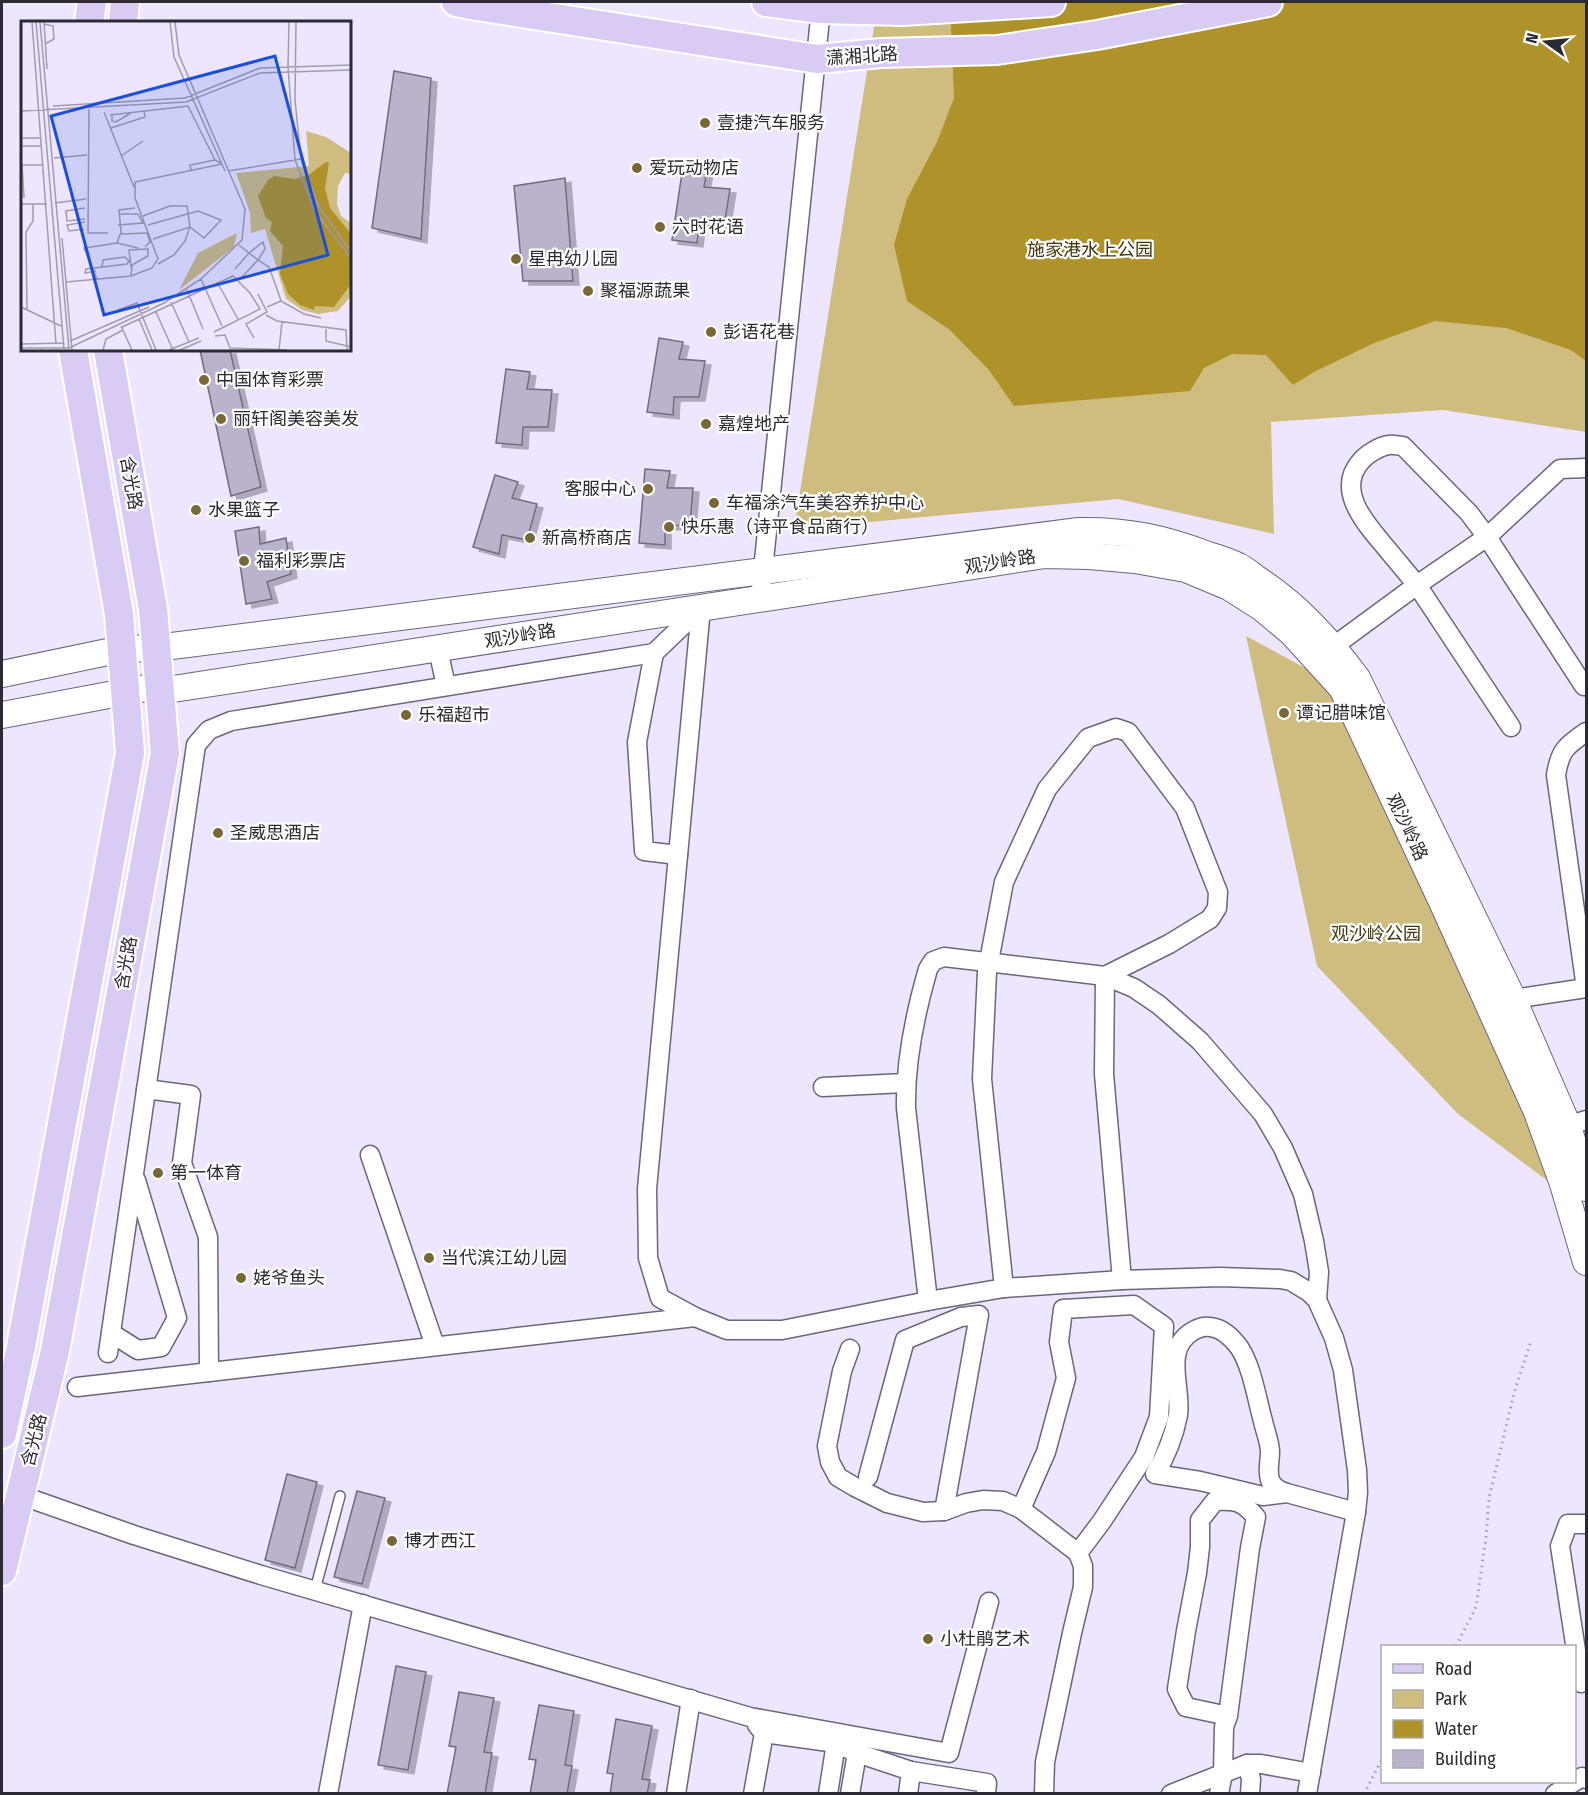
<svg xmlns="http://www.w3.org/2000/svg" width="1588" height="1795" font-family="'Fira Sans Condensed','Noto Sans SC',sans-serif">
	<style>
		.green { fill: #cfbd80 }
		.water { fill: #af9229 }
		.building { fill: #bbb3cb; stroke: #716a80; stroke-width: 1.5; filter: url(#shadow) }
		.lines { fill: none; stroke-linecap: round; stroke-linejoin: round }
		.lane-casing { stroke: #6c657b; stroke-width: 12 }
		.street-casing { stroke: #6c657b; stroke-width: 21 }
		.secondary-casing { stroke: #6c657b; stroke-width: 28 }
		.primary-casing { stroke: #fff; stroke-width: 32 }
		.path { stroke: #a29cae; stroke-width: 3; stroke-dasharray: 1.5 4.5; stroke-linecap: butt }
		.lane { stroke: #fff; stroke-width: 9 }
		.street { stroke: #fff; stroke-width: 18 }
		.secondary { stroke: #fff; stroke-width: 26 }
		.primary { stroke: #dacbf5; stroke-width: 28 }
		.poi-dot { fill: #776835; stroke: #fff; stroke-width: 2 }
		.labels { text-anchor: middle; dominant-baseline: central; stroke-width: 4.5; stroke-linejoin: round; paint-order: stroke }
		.street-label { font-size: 18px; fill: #2d2a33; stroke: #fff }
		.poi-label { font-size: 18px; fill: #2d2a33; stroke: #fff; text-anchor: start }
		.park-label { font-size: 18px; fill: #41350a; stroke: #fff }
		.inset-road { fill: none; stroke: #a19bad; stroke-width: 1.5 }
		.view { fill: #1d4ed8; fill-opacity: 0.15; stroke: #1d4ed8; stroke-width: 3 }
		.inset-edge { fill: none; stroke: #2d2a33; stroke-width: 3 }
	</style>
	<defs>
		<filter id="shadow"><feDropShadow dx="6" dy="4" stdDeviation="0" flood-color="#0004"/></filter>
	</defs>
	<rect width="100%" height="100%" fill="#eee6ff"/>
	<!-- green -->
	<g class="green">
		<path d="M878 2H1586V432L1443 410 1271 422 1274 534 1118 499 794 529Z"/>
		<path d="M1246 636 1342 688 1556 1187 1458 1114 1317 966Z"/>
	</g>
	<!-- water -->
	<path class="water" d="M950 2H1586V361L1571 350 1506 328 1435 321 1374 343 1314 372 1293 385 1266 355 1232 354 1204 368 1190 391 1014 406 989 370 950 330 907 301 894 245 907 199 937 142 954 98Z"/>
	<!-- building -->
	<g class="building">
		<path d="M394 71 431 78 421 239 372 228Z"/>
		<path d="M683 166 707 170 704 187 730 189 724 226 699 225 697 243 672 240Z"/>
		<path d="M565 178 573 281H523L514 186Z"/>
		<path d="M659 338 683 342 679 359 705 361 699 397H674L673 415 647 412Z"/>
		<path d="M200 350H230L261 487 231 496Z"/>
		<path d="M506 369 530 372 527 389 552 390 548 427H523L522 445 496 443Z"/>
		<path d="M645 469 670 471 667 488H693L690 525 665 526V545L639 543Z"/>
		<path d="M495 475 518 482 512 498 537 504 527 540 502 535 499 554 473 547Z"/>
		<path d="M259 527 260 544 286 538 291 574 267 582 272 599 246 604 235 531Z"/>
		<path d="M287 1474 317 1482 295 1568 265 1560Z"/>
		<path d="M357 1491 385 1498 362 1584 334 1577Z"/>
		<path d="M396 1666 426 1672 408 1770 378 1765Z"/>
		<path d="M459 1692 494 1698 484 1752 492 1753 485 1794H447L456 1747 449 1746Z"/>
		<path d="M539 1705 574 1711 565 1765 572 1766 567 1794H530L536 1760 529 1759Z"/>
		<path d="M616 1719 652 1726 642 1779 650 1780 647 1794H610L613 1774 607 1773Z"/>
	</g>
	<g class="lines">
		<defs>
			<path id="lane" d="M315 1590 340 1496"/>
			<g id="street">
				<path d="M760 599 821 9"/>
				<path d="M701 608 647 1189 648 1258 660 1298 695 1317 727 1330H782L928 1301 1004 1288 1122 1280 1220 1277 1280 1279 1291 1281 1309 1292 1317 1300 1334 1338 1343 1370 1357 1470 1358 1492 1356 1512 1307 1794"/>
				<path d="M1334 646 1417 585 1511 727"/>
				<path d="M438 649 446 686"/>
				<path d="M654 653 637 742 644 851 678 855"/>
				<path d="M1584 686 1487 537 1469 513 1403 446C1399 446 1393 444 1389 445 1380 446 1367 454 1361 461 1334 491 1368 526 1387 549 1397 561 1407 573 1417 585L1487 537 1560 469 1586 468"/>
				<path d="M1586 732C1566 746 1560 750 1556 775L1586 988"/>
				<path d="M1513 999 1586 988"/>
				<path d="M823 1087 905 1083"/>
				<path d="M146 1089 191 1095 182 1163 208 1237 209 1372"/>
				<path d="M1568 1126 1586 1120"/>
				<path d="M370 1155 435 1346"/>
				<path d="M1004 1288 982 1079 987 972 1004 882 1047 789 1088 738 1116 728 1128 732 1185 808 1218 892 1217 908 1210 919 1169 944 1105 976 1104 1074 1122 1280"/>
				<path d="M928 1301 906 1108C905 1061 915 1014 928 969L933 961 944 957 1105 976 1134 988 1159 1005 1200 1041 1263 1114 1283 1148 1303 1194 1314 1241 1319 1272 1317 1300"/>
				<path d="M111 1333 138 1350 161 1347 177 1318 136 1180"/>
				<path d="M850 1349 842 1371 827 1446 830 1462 838 1477 855 1487 887 1503 923 1512 944 1511 966 1503 983 1500 1003 1501 1021 1509 1078 1553 1083 1566V1587L1072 1633 1045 1762 1044 1794"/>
				<path d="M108 1353 196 745 209 730 231 721 654 653 701 608"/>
				<path d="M77 1387 695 1317"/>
				<path d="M868 1477 905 1340 961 1317 979 1315 944 1511"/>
				<path d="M1287 1493 1263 1496 1200 1481 1155 1474C1166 1456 1174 1436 1178 1415 1182 1387 1162 1349 1193 1331 1198 1328 1205 1326 1210 1327 1223 1328 1232 1338 1239 1347 1252 1366 1257 1400 1263 1421 1265 1431 1270 1442 1270 1452 1270 1461 1267 1471 1270 1480 1273 1488 1279 1491 1287 1493L1356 1512"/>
				<path d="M20 1495 134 1535 261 1575 750 1717 949 1753 989 1602"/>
				<path d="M1021 1509 1046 1452 1066 1378 1059 1342 1063 1309 1134 1305 1164 1326 1159 1417 1144 1457 1102 1521 1078 1553"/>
				<path d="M1581 1683 1560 1546 1568 1524H1586"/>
				<path d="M764 1733 836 1743 857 1753 911 1771 987 1783 986 1794"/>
				<path d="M1247 1764 1251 1779 1250 1794"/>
				<path d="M328 1794 363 1604"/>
				<path d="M676 1794 691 1699"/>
				<path d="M753 1794 764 1733 757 1725"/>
				<path d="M828 1794 836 1743"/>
				<path d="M850 1794 857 1753"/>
				<path d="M908 1794 911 1771"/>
				<path d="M1171 1794 1247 1764H1261L1311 1773"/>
				<path d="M1219 1794 1223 1773 1224 1727 1228 1716 1250 1548 1256 1517C1242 1501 1236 1500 1215 1501L1200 1520V1547L1197 1573 1186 1631 1177 1689 1186 1707 1228 1716"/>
				<path d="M1555 1794 1582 1777 1586 1779"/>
			</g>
			<g id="secondary">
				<path d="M2 674 122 649 156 648 1079 531C1126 530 1164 538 1208 555 1218 558 1229 561 1238 566 1245 569 1251 575 1257 579 1298 606 1328 639 1357 678L1513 999 1568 1126 1586 1188"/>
				<path d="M2 715 146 688 173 689 1045 555 1089 556 1135 560 1186 569 1229 587 1262 608 1292 633 1342 688 1443 904 1537 1112 1563 1184 1586 1262"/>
			</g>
			<g id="primary">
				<path d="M456 2 477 6 817 59 881 53 997 50 1097 35 1268 2"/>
				<path d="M766 2 821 9 902 11 1051 2"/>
				<path d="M89 22 92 2"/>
				<path d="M123 22 125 2"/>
				<path d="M2 1434 21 1347 130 753 119 614 73 350"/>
				<path d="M2 1571 55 1351 165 753 153 609 108 350"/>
			</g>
		</defs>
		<!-- lane casing -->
		<use href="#lane" class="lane-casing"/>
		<!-- street casing -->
		<use href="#street" class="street-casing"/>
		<!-- secondary casing -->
		<use href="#secondary" class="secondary-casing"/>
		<!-- primary casing -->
		<use href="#primary" class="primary-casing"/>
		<!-- path -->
		<g class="path">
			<path d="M1456 1646 1476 1607 1486 1538 1489 1498 1514 1393 1531 1341"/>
			<path d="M1364 1794 1382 1759"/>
		</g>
		<!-- lane -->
		<use href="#lane" class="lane"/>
		<!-- street -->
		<use href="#street" class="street"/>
		<!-- secondary -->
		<use href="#secondary" class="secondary"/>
		<!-- primary -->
		<use href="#primary" class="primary"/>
	</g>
	<!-- markers -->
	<g class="poi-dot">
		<circle cx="705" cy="123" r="6"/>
		<circle cx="637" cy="168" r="6"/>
		<circle cx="660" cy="227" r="6"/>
		<circle cx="516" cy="259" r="6"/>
		<circle cx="588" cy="291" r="6"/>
		<circle cx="711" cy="332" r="6"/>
		<circle cx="204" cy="380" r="6"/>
		<circle cx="221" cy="419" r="6"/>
		<circle cx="706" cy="424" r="6"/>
		<circle cx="648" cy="489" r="6"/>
		<circle cx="714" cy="503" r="6"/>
		<circle cx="196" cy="510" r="6"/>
		<circle cx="669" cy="527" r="6"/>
		<circle cx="530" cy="538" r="6"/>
		<circle cx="244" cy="561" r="6"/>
		<circle cx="1284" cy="713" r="6"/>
		<circle cx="406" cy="715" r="6"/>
		<circle cx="218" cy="833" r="6"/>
		<circle cx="158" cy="1173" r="6"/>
		<circle cx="429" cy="1258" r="6"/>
		<circle cx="241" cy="1278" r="6"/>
		<circle cx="392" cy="1541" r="6"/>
		<circle cx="928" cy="1639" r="6"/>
	</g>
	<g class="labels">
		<!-- street labels -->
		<g class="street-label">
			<text transform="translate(862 56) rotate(-4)">潇湘北路</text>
			<text transform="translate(131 483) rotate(80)">含光路</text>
			<text transform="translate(1000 562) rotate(-9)">观沙岭路</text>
			<text transform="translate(520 636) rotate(-9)">观沙岭路</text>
			<text transform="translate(1407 827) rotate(65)">观沙岭路</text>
			<text transform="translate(126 963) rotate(-80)">含光路</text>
			<text transform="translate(34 1440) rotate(-76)">含光路</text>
		</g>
		<!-- poi labels -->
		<g class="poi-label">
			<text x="717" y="123">壹捷汽车服务</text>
			<text x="649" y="168">爱玩动物店</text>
			<text x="672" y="227">六时花语</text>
			<text x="528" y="259">星冉幼儿园</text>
			<text x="600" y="291">聚福源蔬果</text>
			<text x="723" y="332">彭语花巷</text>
			<text x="216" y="380">中国体育彩票</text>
			<text x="233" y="419">丽轩阁美容美发</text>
			<text x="718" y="424">嘉煌地产</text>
			<text x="636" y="489" text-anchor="end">客服中心</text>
			<text x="726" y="503">车福涂汽车美容养护中心</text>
			<text x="208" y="510">水果篮子</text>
			<text x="681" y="527">快乐惠（诗平食品商行）</text>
			<text x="542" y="538">新高桥商店</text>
			<text x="256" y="561">福利彩票店</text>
			<text x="1296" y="713">谭记腊味馆</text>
			<text x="418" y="715">乐福超市</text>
			<text x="230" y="833">圣威思酒店</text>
			<text x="170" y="1173">第一体育</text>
			<text x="441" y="1258">当代滨江幼儿园</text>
			<text x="253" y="1278">姥爷鱼头</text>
			<text x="404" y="1541">博才西江</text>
			<text x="940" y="1639">小杜鹃艺术</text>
		</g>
		<!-- park labels -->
		<g class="park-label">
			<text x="1090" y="250">施家港水上公园</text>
			<text x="1376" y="934">观沙岭公园</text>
		</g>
	</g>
	<!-- overview -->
	<g transform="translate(21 21)">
		<rect width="330" height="330" fill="#eee6ff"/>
		<path d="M285 110 305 116 330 132V153L324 152 317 165 316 183 320 195 330 202V275L317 290 297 293 281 289 265 278 244 208 230 212 229 192 215 152 288 145ZM216 212 213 226 158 269 177 232Z" fill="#cfbd80"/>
		<path d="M305 141 308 142 304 167 309 187 330 213V263L313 286 294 285 293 289 279 284 267 273 259 253 262 225 249 210 251 201 245 197 237 175 247 159 253 155 274 158 289 153Z" fill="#af9229"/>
		<path class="inset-road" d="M11 1 35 323M15 1 43 328M19 1 48 328M23 1 26 48M149 1 153 36 204 150M268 1 267 46 274 139 295 192 330 237M275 1 274 79 280 138 297 184 330 231M23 3 32 5 33 18 24 23M32 85 164 77 239 47 330 44M68 88 67 212H87M0 90 165 81 239 52 330 49M83 91 113 166M89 94 167 85 194 139 201 143M91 94V100L95 101 110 92M90 107 124 96 123 90M0 117H19M0 125H20M100 135 122 120M33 137 66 134M0 144H22M1 144 3 177M170 149 169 144 194 139M207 150 280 138M34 182 65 178M0 183H26M64 187 45 190 46 200 64 198M122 195 149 185H166L169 206 164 220 153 234 137 243M97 204 122 202 117 193H98M127 204 177 190 200 199 183 217 169 206 132 218M63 208 48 210 46 204 64 201M100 213 126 212 129 221 124 226M41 217 51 329M96 222 117 227M214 248 228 232 218 224M75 250 64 252 65 248 106 243 108 240 104 236 82 239 81 246M110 255 111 244 127 235V228L108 229 110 246M221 256 237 239 244 228 242 221 228 232 237 239 248 246 256 268 260 280 246 286M76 258 63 227 96 222 100 211 98 189 114 187M180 258 201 305M45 261 110 255 131 247 137 238 114 177V161L201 143M196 261 217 298M166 269 182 308M260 280 283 293 300 297M150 281 168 321M0 286 40 305M6 289 5 211 12 200V183M97 289 116 282 135 329M135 291 152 329M245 294 256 300 325 309 326 329M118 298 131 329M100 305 111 329M101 306 212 255 229 272 239 288 193 311M305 308V320L330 326M194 315 204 314 209 327 266 329M233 317 225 303 246 291 237 273M49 320 128 286M0 323 43 322M0 327H48L143 282 180 258 221 219 224 188 158 34 154 1M82 329 85 318 102 309M148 329 178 317M159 329 180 320M258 329 261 301"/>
		<path class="view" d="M254 35 307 234 83 294 30 95Z"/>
		<rect width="330" height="330" class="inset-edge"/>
	</g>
	<!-- border -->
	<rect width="1588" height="1795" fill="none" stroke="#2d2a33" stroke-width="6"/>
	<!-- legend -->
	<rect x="1381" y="1645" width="195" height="138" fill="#ffffff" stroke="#abaaad" stroke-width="1.5"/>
	<rect x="1393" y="1664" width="30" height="9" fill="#dacbf5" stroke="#abaaad" stroke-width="1.5"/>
	<text x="1435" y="1675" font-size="18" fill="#2d2a33">Road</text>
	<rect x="1393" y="1690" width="30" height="18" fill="#cfbd80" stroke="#abaaad" stroke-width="1.5"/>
	<text x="1435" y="1705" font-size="18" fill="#2d2a33">Park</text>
	<rect x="1393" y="1720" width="30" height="18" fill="#af9229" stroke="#abaaad" stroke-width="1.5"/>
	<text x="1435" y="1735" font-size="18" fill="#2d2a33">Water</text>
	<rect x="1393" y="1750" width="30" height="18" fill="#bbb3cb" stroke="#abaaad" stroke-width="1.5"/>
	<text x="1435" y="1765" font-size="18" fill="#2d2a33">Building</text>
	<!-- north arrow -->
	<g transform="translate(1546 42) rotate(285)" stroke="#ffffff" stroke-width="4.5" paint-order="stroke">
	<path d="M0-4.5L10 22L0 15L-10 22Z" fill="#2d2a33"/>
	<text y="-9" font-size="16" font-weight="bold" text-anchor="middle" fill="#2d2a33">N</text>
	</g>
</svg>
